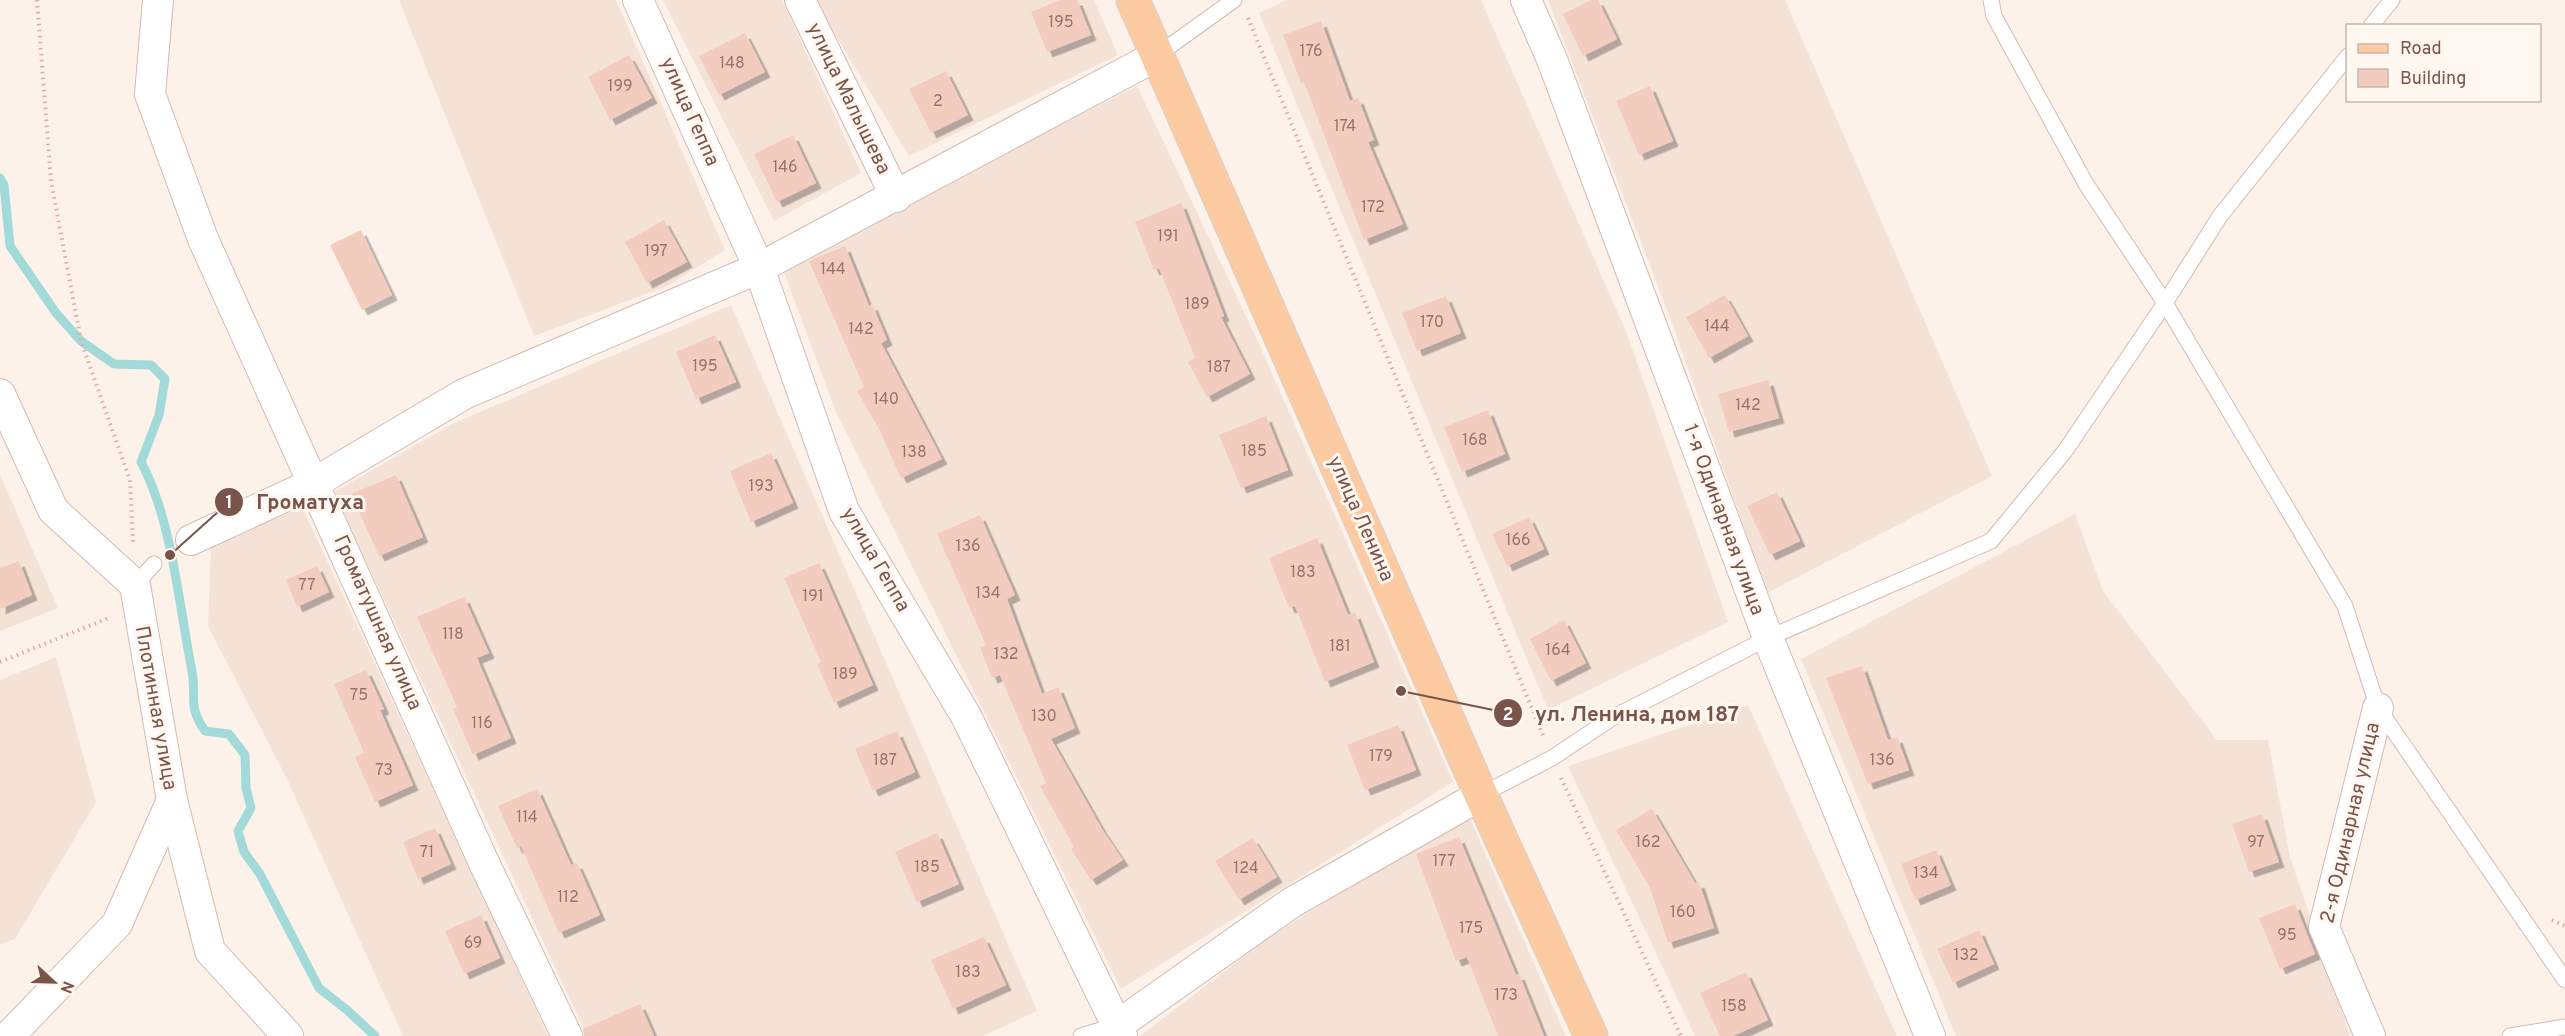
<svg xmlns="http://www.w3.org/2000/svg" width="2565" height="1036" font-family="Overpass,sans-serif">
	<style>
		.residential { fill: #f5e2d7 }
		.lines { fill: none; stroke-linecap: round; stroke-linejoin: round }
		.stream { stroke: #a2dad9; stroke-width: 9 }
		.building { fill: #f3ccc0; filter: url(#shadow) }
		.service-casing { stroke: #d3bab0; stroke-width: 17 }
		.minor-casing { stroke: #d3bab0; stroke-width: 32 }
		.primary-casing { stroke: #d9cfcd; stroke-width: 35 }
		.path { stroke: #d9aea2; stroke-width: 4; stroke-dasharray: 1.5 4.5; stroke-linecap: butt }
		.service { stroke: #fff; stroke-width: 15 }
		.minor { stroke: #fff; stroke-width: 30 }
		.primary { stroke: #fccba1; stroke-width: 33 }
		.labels { text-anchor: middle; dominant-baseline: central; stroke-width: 6; stroke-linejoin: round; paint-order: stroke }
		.number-label { font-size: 16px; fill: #987268 }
		.street-label { font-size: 20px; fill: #79544b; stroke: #fff7f0 }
		.leader { fill: none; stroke: #79544b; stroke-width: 2 }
		.callout-dot { fill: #79544b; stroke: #fff7f0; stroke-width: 2 }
		.mark-label { font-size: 18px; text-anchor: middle; font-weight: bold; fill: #fff }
		.callout-label { font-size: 21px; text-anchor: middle; font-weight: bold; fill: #79544b; stroke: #fff7f0; stroke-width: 6; stroke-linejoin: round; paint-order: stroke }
	</style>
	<defs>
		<filter id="shadow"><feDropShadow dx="5.5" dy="5.5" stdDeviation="0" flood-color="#0004"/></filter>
	</defs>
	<rect width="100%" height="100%" fill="#fdf2e9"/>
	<!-- residential -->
	<g class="residential">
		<path d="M399 0H616L725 250 667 286 534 336Z"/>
		<path d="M663 0H782L861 173 774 221Z"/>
		<path d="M814 0H1094L1118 55 909 156Z"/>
		<path d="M1286 0H1481L1627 334 1728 622 1548 710 1259 13Z"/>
		<path d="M1548 0H1785L1992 476 1767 593 1671 320Z"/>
		<path d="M1137 86 1255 335 1453 782 1121 989 836 412 782 267Z"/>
		<path d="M731 305 1037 1011 983 1036H587L334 492 454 423Z"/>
		<path d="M0 475 58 608 0 631Z"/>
		<path d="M302 507 548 1036H403L287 779 208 626 211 547Z"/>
		<path d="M2075 514 2103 591 2217 740H2268L2290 857 2350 1036H1956L1801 659Z"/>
		<path d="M56 657 96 802 15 939 0 945V680Z"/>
		<path d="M1748 705 1897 1036H1695L1568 766Z"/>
		<path d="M1468 814 1566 1036H1140L1269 937Z"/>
	</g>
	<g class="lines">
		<!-- stream -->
		<path class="stream" d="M0 178 4 185 10 246 56 313 81 341 114 364 151 365 165 379 159 415 141 462C172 519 179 606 192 671 197 699 187 705 205 731L229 734 245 755 246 788 251 808 238 831 244 852 260 874 319 988 347 1010 375 1036"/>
	</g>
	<!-- building -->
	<g class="building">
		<path d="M1060 0H1077L1091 35 1047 52 1031 12Z"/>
		<path d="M1591 0H1598L1617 39 1583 56 1563 14Z"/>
		<path d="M1321 21 1350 101 1358 98 1374 140 1368 142 1403 224 1364 240 1304 82 1301 83 1283 35Z"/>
		<path d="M745 33 765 72 719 95 699 56Z"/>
		<path d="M629 55 652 98 610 120 588 77Z"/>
		<path d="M946 71 968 115 931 133 909 89Z"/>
		<path d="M1650 86 1673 141 1639 155 1616 101Z"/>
		<path d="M793 135 816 183 777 202 754 154Z"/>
		<path d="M1181 203 1224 316 1221 317 1250 374 1207 397 1188 362 1195 358 1159 268 1154 270 1135 222Z"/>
		<path d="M664 220 687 262 647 283 625 242Z"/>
		<path d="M361 230 392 295 362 310 330 245Z"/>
		<path d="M845 246 869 306 872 304 887 340 881 343 942 459 901 478 879 429 857 391 864 387 809 261Z"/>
		<path d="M1725 295 1748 336 1709 358 1686 317Z"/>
		<path d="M1446 296 1461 333 1417 351 1402 313Z"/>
		<path d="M715 335 736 382 696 399 676 352Z"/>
		<path d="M1768 380 1779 418 1729 432 1718 394Z"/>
		<path d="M1488 410 1505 454 1462 472 1444 427Z"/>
		<path d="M1266 416 1288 470 1241 488 1219 435Z"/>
		<path d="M771 453 793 503 751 522 730 471Z"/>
		<path d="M396 475 423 537 379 556 351 494Z"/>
		<path d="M1777 492 1800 541 1770 555 1747 506Z"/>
		<path d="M980 515 1015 595 1007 599 1042 694 1058 687 1075 728 1051 739 1102 829 1123 860 1091 880 1071 849 1074 847 1040 786 1046 783 1000 675 992 678 980 647 986 645 937 534Z"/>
		<path d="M1529 517 1544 549 1507 566 1492 534Z"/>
		<path d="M1317 538 1348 615 1355 613 1374 662 1325 682 1295 606 1289 608 1269 558Z"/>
		<path d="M19 561 32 595 0 609V568Z"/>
		<path d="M819 563 873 685 834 703 817 664 821 662 784 578Z"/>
		<path d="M317 566 329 592 297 607 286 580Z"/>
		<path d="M464 597 489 653 477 658 511 738 473 755 453 709 457 707 417 617Z"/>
		<path d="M1564 620 1586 663 1551 681 1530 639Z"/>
		<path d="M1862 666 1888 740 1897 737 1909 770 1868 784 1826 678Z"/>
		<path d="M366 670 384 709 380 710 413 785 375 802 355 757 364 753 334 684Z"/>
		<path d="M1398 725 1416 770 1365 790 1347 745Z"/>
		<path d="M897 731 915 772 873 791 855 749Z"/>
		<path d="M537 789 571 865 577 863 600 915 559 933 521 846 517 848 498 806Z"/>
		<path d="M1652 809 1695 883 1699 882 1714 928 1668 943 1650 888 1616 830Z"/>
		<path d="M2262 814 2279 862 2249 872 2232 824Z"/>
		<path d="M435 828 451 864 418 879 403 842Z"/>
		<path d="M937 833 959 884 917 902 895 852Z"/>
		<path d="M1459 837 1516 975 1519 974 1544 1036H1498L1467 957 1456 961 1416 854Z"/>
		<path d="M1253 838 1277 877 1239 900 1215 861Z"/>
		<path d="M1936 850 1951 885 1915 900 1901 864Z"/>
		<path d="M2295 904 2315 954 2280 969 2259 918Z"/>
		<path d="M481 915 500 958 464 974 445 931Z"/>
		<path d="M1979 930 1994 964 1953 983 1937 949Z"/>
		<path d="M984 937 1006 985 953 1009 931 960Z"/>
		<path d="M1746 972 1768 1020 1733 1036H1720L1700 993Z"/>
		<path d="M640 1004 654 1036H584L583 1029Z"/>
	</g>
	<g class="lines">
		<defs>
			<g id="service">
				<path d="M1991 0 1994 16 2086 184 2165 303 2345 606 2378 708 2565 980"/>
				<path d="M2371 26 2392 0"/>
				<path d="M1156 56 1234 0"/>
				<path d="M135 585 154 564"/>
				<path d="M1481 795 1552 758 1612 718 1768 638 1991 541 2065 451 2165 303 2220 216 2348 56"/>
				<path d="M1081 1036 1118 1025"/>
				<path d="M2510 1036 2565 1027"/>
			</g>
			<g id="minor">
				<path d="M158 0 150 94 203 239 485 865 567 1036"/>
				<path d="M638 0 759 268 844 511 966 716 1122 1036"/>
				<path d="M800 0 896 197"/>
				<path d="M1526 0 1553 62 1768 638 1930 1036"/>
				<path d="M0 394 53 510 135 585 172 800 210 951 288 1036"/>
				<path d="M191 540 314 483 464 394 759 268 1156 56"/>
				<path d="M1118 1025 1291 903 1481 795"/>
				<path d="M9 1036 117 924 172 800"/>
				<path d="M2370 1036 2324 927 2378 708"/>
			</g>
			<path id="primary" d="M1133 0 1481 795 1591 1036"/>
		</defs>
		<!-- service casing -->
		<use href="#service" class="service-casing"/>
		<!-- minor casing -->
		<use href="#minor" class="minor-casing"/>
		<!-- primary casing -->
		<use href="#primary" class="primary-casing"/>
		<!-- path -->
		<g class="path">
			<path d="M37 0 51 181 81 341 130 480 133 543"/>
			<path d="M1248 18 1544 738"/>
			<path d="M0 662 111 617"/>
			<path d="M1561 778 1681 1036"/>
			<path d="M2552 920 2565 926"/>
		</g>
		<!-- service -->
		<use href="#service" class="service"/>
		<!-- minor -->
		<use href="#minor" class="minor"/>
		<!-- primary -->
		<use href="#primary" class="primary"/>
	</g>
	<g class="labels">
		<!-- number labels -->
		<g class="number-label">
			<text x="1061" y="23">195</text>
			<text x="1311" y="52">176</text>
			<text x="732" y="64">148</text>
			<text x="620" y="87">199</text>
			<text x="938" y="102">2</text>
			<text x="1345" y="127">174</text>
			<text x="785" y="168">146</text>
			<text x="1373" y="208">172</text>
			<text x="1168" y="237">191</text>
			<text x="656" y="252">197</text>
			<text x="833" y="270">144</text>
			<text x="1197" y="305">189</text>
			<text x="1432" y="323">170</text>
			<text x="1717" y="327">144</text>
			<text x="861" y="330">142</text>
			<text x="705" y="367">195</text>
			<text x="1219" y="368">187</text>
			<text x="886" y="400">140</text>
			<text x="1748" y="406">142</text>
			<text x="1475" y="441">168</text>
			<text x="1254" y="452">185</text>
			<text x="914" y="453">138</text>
			<text x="761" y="487">193</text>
			<text x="1518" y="541">166</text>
			<text x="968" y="547">136</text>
			<text x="1303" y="573">183</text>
			<text x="307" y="586">77</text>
			<text x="988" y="594">134</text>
			<text x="813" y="597">191</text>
			<text x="453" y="635">118</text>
			<text x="1340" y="647">181</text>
			<text x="1558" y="651">164</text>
			<text x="1006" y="655">132</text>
			<text x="845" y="675">189</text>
			<text x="359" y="696">75</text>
			<text x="1044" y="717">130</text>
			<text x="482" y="724">116</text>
			<text x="1381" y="757">179</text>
			<text x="885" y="761">187</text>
			<text x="1882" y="761">136</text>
			<text x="384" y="771">73</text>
			<text x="527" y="818">114</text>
			<text x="1648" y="843">162</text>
			<text x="2256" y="843">97</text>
			<text x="427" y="853">71</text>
			<text x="1444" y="862">177</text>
			<text x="927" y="868">185</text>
			<text x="1246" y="869">124</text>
			<text x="1926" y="874">134</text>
			<text x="568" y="898">112</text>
			<text x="1683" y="913">160</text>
			<text x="1471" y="929">175</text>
			<text x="2287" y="936">95</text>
			<text x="473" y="944">69</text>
			<text x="1966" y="956">132</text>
			<text x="968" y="973">183</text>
			<text x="1506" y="996">173</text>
			<text x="1734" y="1007">158</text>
		</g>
		<!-- street labels -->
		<g class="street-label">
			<text transform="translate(848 99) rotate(64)">улица Малышева</text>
			<text transform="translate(689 112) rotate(66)">улица Геппа</text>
			<text transform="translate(1360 519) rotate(66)">улица Ленина</text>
			<text transform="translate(1723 520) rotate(70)">1-я Одинарная улица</text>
			<text transform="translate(875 560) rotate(60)">улица Геппа</text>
			<text transform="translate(377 623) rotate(66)">Громатушная улица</text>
			<text transform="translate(155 708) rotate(80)">Плотинная улица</text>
			<text transform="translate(2351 823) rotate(-77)">2-я Одинарная улица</text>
		</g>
	</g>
	<!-- callouts -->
	<path class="leader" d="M170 555L229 502M1401 691L1508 713"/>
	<g class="callout-dot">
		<circle cx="170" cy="555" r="6"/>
		<circle cx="1401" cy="691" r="6"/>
		<circle cx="229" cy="502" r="15"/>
		<circle cx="1508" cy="713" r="15"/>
	</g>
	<g class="mark-label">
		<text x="229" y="508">1</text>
		<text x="1508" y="720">2</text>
	</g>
	<g class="callout-label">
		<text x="310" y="509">Громатуха</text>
		<text x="1637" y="721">ул. Ленина, дом 187</text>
	</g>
	<!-- legend -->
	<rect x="2346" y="24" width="195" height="78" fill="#fff7f0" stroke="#c9b6ae" stroke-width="1.5"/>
	<rect x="2358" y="44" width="30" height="9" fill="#fccba1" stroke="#c9b6ae" stroke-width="1.5"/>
	<text x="2400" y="54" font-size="18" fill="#79544b">Road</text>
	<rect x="2358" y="69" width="30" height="18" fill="#f3ccc0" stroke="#c9b6ae" stroke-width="1.5"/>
	<text x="2400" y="84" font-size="18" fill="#79544b">Building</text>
	<!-- north arrow -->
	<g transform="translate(54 982) rotate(112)" stroke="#fff7f0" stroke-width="4.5" paint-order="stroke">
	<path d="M0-4.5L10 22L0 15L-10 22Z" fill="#79544b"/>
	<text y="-9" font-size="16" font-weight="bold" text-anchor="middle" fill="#79544b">N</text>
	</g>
</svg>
